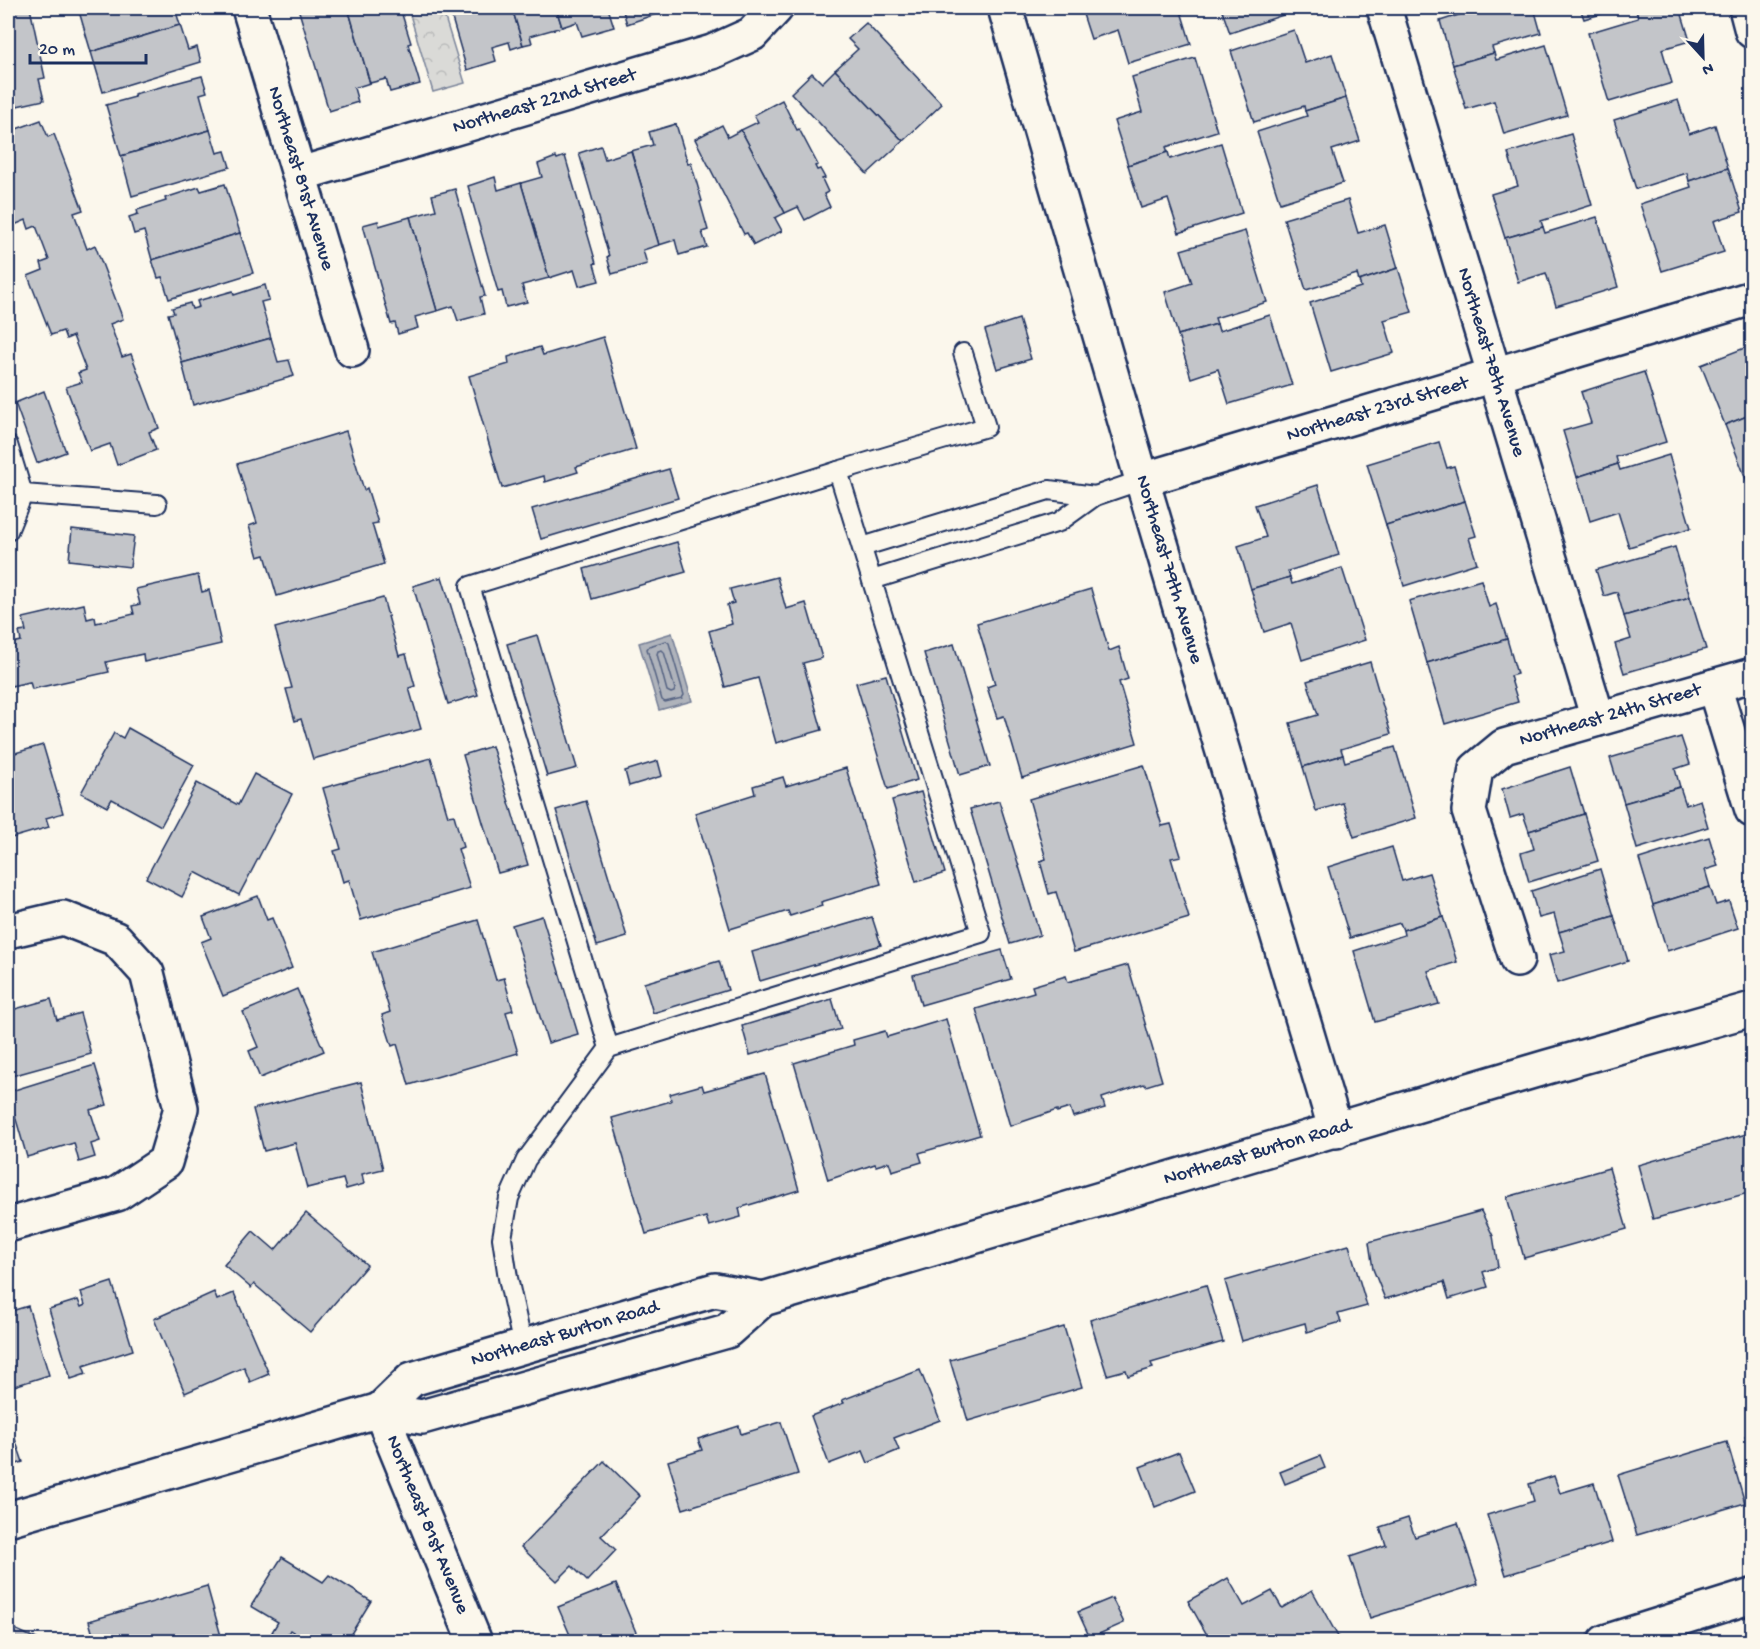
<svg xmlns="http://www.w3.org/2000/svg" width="1760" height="1649" font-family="'Gochi Hand',sans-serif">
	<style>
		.forest { fill: url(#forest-crowns); stroke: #7a849a; stroke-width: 1.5 }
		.water { fill: #afb3bb; stroke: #747e96; stroke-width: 1.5 }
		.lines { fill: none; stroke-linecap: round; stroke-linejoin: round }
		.shore { stroke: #566483; stroke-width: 1.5 }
		.building { fill: #c3c5c9; stroke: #1b2f5e; stroke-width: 1.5 }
		.lane-casing { stroke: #1b2f5e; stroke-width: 22 }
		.street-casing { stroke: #1b2f5e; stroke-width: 38 }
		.secondary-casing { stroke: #1b2f5e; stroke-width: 38 }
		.lane { stroke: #fbf7ec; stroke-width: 18 }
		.street { stroke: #fbf7ec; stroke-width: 33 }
		.secondary { stroke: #fbf7ec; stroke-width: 33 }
		.labels { text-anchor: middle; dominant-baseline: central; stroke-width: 5; stroke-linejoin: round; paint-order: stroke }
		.street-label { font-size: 20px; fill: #1b2f5e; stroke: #fbf7ec }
	</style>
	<defs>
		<pattern id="forest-crowns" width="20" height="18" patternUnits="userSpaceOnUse" patternTransform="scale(1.5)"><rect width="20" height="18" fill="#dadad7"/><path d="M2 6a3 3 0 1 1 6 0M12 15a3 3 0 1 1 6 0" fill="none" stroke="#babbbb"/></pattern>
	</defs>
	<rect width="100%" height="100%" fill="#fbf7ec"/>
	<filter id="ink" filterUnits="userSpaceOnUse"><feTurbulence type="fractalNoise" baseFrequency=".0167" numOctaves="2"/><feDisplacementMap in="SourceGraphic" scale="12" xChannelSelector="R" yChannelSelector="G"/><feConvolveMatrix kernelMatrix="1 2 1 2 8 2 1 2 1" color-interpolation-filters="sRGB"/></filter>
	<g filter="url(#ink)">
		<!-- forest -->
		<path class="forest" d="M408 8H442L465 83 433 92Z"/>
		<!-- water -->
		<path class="water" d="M672 633 692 701 659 710 639 643Z"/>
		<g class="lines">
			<!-- shore -->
			<g class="shore">
				<path d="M666 641 669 643 684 695 682 698 665 702 662 700 647 649 649 646Z"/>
				<path d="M662 650 664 652 675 689 674 692 671 693 667 691 657 654 658 651Z"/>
			</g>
		</g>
		<!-- building -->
		<g class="building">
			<path d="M8 8H30L45 78 39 79 44 100 8 108Z"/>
			<path d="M78 8H175L180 25 91 52Z"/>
			<path d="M298 8H348L370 83 354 88 358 102 329 111Z"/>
			<path d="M348 8H400L411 43 408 44 420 84 390 92 386 79 370 83Z"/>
			<path d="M449 8H512L523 45 511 49 509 42 492 47 496 61 467 70Z"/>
			<path d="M512 8H556L562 27 530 36 532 43 523 45Z"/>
			<path d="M556 8H608L614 27 582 36 577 22 562 27Z"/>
			<path d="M622 8H654L656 14 627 24Z"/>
			<path d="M1081 8H1180L1191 44 1128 63 1118 30 1091 39Z"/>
			<path d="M1221 8H1290L1292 12 1230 33Z"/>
			<path d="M1467 8H1534L1541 33 1492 47 1494 53 1453 65 1440 21 1468 12Z"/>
			<path d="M1580 8H1621L1584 19Z"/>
			<path d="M1645 8H1680L1690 41 1662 49 1672 83 1609 102 1588 33 1638 18 1636 10Z"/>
			<path d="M866 23 942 104 903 141 835 70 858 49 848 39Z"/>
			<path d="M180 25 188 50 197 47 201 62 103 92 91 52Z"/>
			<path d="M1294 30 1305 63 1332 54 1346 98 1305 111 1304 106 1254 122 1231 51Z"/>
			<path d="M1546 45 1567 115 1504 134 1494 101 1466 109 1453 65 1494 53 1496 60Z"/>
			<path d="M1195 58 1217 131 1166 147 1168 152 1128 165 1114 121 1142 112 1132 77Z"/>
			<path d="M835 70 903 141 867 174 791 93 812 73 822 83Z"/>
			<path d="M202 76 207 92 200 94 210 130 121 156 106 105 135 97 134 94Z"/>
			<path d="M1346 98 1360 141 1332 150 1343 183 1280 203 1257 132 1307 116 1305 111Z"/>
			<path d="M782 100 797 130 799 129 818 165 815 166 817 170 820 169 825 178 822 179 828 192 824 194 830 207 805 220 798 207 785 213 741 130 758 122 754 115Z"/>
			<path d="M1678 100 1689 134 1715 125 1728 168 1689 181 1687 173 1636 189 1614 120Z"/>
			<path d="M41 120 48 137 54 134 83 210 74 213 87 249 95 245 123 319 110 324 122 357 131 354 159 428 149 432 156 450 117 465 110 444 90 451 66 387 82 382 78 373 86 370 73 336 66 339 63 331 51 335 28 276 43 270 41 263 49 260 36 226 29 229 26 220 12 226 8 213V153L11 152 8 143V132Z"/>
			<path d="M676 124 688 164 691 163 702 201 700 202 708 230 702 232 707 247 679 255 675 240 659 245 631 151 653 145 649 132Z"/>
			<path d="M722 125 728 137 741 130 785 213 775 218 782 231 754 245 747 233 744 234 695 139Z"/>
			<path d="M210 130 217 153 225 151 230 167 132 196 121 156Z"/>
			<path d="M1571 134 1592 205 1541 221 1543 227 1505 238 1491 194 1518 186 1508 153Z"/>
			<path d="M1221 143 1242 213 1179 233 1168 199 1141 208 1128 165 1168 152 1170 159Z"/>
			<path d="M601 146 605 159 631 151 659 245 643 250 647 264 612 274 607 257 609 256 579 153Z"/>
			<path d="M565 156 596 263 594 264 599 281 579 286 574 270 549 278 521 183 542 177 538 164 556 157 557 159Z"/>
			<path d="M1728 168 1742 212 1714 221 1724 252 1662 271 1640 204 1691 187 1689 181Z"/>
			<path d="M495 177 498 190 521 183 549 278 522 285 527 302 506 307 502 291 498 292 468 186Z"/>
			<path d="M225 184 240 233 152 260 144 231 134 234 129 217 138 214 137 210 166 201 165 198 199 187 201 191Z"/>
			<path d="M455 189 485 296 480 297 484 314 458 321 453 306 437 311 410 217 436 210 432 195Z"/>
			<path d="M1348 200 1358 233 1385 225 1398 268 1359 281 1357 274 1306 290 1284 219Z"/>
			<path d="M410 217 437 311 415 317 418 328 398 334 395 323 391 324 363 225 378 221 379 226Z"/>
			<path d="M1597 217 1618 287 1556 306 1546 273 1518 282 1505 238 1543 227 1545 233Z"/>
			<path d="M1245 231 1267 302 1215 318 1217 324 1178 335 1165 292 1192 283 1181 250Z"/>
			<path d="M240 233 253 273 169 299 162 277 158 278 152 260Z"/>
			<path d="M1398 268 1412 312 1384 320 1394 353 1331 372 1310 303 1361 287 1359 281Z"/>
			<path d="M265 285 269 300 261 302 271 338 182 363 168 314 174 313 172 308 190 303 192 309 199 307 197 301 233 291 234 295Z"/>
			<path d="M1270 315 1292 385 1229 404 1218 369 1191 378 1178 335 1217 324 1219 331Z"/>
			<path d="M1019 319 1031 359 997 369 985 330Z"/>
			<path d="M603 337 636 449 576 467 578 472 545 482 544 476 502 488 469 376 509 364 508 357 540 347 543 355Z"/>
			<path d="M271 338 278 362 289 360 294 376 193 405 182 363Z"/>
			<path d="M1752 345V414L1725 425 1701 365Z"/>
			<path d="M1644 372 1666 442 1616 457 1618 464 1577 477 1563 431 1591 423 1581 392Z"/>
			<path d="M44 391 66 452 37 463 15 403Z"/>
			<path d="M1752 414V482L1748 484 1725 425Z"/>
			<path d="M346 431 364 490 367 488 378 523 372 524 384 564 277 596 265 555 258 557 249 526 257 523 251 504H249L237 464Z"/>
			<path d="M1439 442 1447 468 1454 466 1465 501 1386 525 1367 464Z"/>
			<path d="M1669 455 1691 528 1629 547 1618 512 1590 521 1577 477 1618 464 1620 470Z"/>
			<path d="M669 469 678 498 541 539 532 509Z"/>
			<path d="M1318 485 1339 555 1288 571 1290 577 1251 589 1238 546 1266 537 1255 505Z"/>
			<path d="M1465 501 1476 536 1469 538 1477 563 1404 586 1386 525Z"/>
			<path d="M72 529 134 536 130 567 69 560Z"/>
			<path d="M677 542 686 572 592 599 584 569Z"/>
			<path d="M1675 547 1690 597 1624 616 1617 592 1604 596 1596 570Z"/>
			<path d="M1342 568 1365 640 1302 660 1291 623 1264 632 1251 589 1290 577 1292 584Z"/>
			<path d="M198 575 202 592 209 590 221 644 144 662 143 654 106 662 109 672 32 689 30 682 11 686 8 671V644L21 641 19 632 26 631 23 618 84 604 87 619 95 617 96 623 134 614 132 606 140 604 136 589Z"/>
			<path d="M442 577 478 695 448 704 413 586Z"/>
			<path d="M777 577 786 609 806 603 822 658 803 663 822 730 776 743 758 678 725 687 709 631 732 624 727 605 734 603 730 589Z"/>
			<path d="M1481 580 1489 607 1496 604 1507 639 1427 663 1409 601Z"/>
			<path d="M1091 589 1109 651 1119 647 1128 679 1119 682 1137 743 1022 778 1004 716 997 718 987 687 995 684 977 623Z"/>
			<path d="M1690 597 1706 649 1624 673 1615 644 1631 639 1624 616Z"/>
			<path d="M383 598 399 656 406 654 415 686 409 688 421 729 313 759 301 719 295 721 286 689 292 688 275 628Z"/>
			<path d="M537 635 577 768 547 776 507 644Z"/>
			<path d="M1507 639 1517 674 1510 676 1518 702 1445 724 1427 663Z"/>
			<path d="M954 644 990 766 960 775 924 653Z"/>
			<path d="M1370 662 1391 734 1341 749 1343 755 1303 767 1290 723 1318 715 1307 681Z"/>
			<path d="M886 675 917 780 888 789 856 683Z"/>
			<path d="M128 728 194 765 161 826 112 799 107 807 81 793 114 733 123 738Z"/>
			<path d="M1681 737 1690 764 1675 769 1680 787 1624 803 1610 758Z"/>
			<path d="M43 745 63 813 46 818 49 827 8 839V755Z"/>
			<path d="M492 746 528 865 498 873 463 755Z"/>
			<path d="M1395 747 1416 818 1354 837 1343 803 1316 811 1303 767 1343 755 1345 762Z"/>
			<path d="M431 758 448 816 454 815 463 847 458 849 470 888 361 920 349 880 343 882 334 851 341 849 323 788Z"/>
			<path d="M658 761 662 776 629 786 625 771Z"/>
			<path d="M1144 765 1162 826 1171 824 1181 856 1171 858 1189 918 1074 952 1056 892 1049 894 1040 861 1046 859 1029 799Z"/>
			<path d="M1570 767 1584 814 1529 831 1523 814 1510 818 1502 789Z"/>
			<path d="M846 768 881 884 821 902 822 906 790 916 788 911 730 929 695 813 755 794 753 786 783 777 786 786Z"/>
			<path d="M254 774 292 794 239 895 195 872 182 897 146 878 197 783 238 805Z"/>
			<path d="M1680 787 1686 805 1700 800 1708 827 1637 849 1624 803Z"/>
			<path d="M921 792 945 873 916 882 892 800Z"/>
			<path d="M586 801 627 937 597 946 556 810Z"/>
			<path d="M999 801 1040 935 1010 944 970 809Z"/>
			<path d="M1584 814 1598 861 1529 882 1521 853 1534 849 1529 831Z"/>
			<path d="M1709 837 1718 866 1705 870 1710 887 1653 905 1639 859Z"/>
			<path d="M1392 847 1402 881 1429 873 1443 917 1403 930 1400 923 1350 938 1328 867Z"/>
			<path d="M1600 869 1614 916 1559 932 1554 914 1539 918 1531 891Z"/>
			<path d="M1710 887 1716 905 1729 901 1738 928 1667 951 1653 905Z"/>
			<path d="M258 896 267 920 272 918 292 968 223 996 201 942 211 938 203 917Z"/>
			<path d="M542 916 578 1034 548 1043 512 925Z"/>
			<path d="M1614 916 1628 961 1557 983 1549 955 1565 951 1559 932Z"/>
			<path d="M872 917 881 945 760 981 752 952Z"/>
			<path d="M1443 917 1457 962 1428 971 1439 1004 1375 1022 1354 951 1404 935 1403 930Z"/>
			<path d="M478 920 496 980 504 978 513 1010 506 1012 518 1053 409 1085 397 1044 392 1046 382 1015 390 1012 372 952Z"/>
			<path d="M1002 950 1011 979 921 1005 913 975Z"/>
			<path d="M719 961 728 990 653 1013 644 983Z"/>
			<path d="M1128 965 1162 1081 1146 1086 1144 1084 1102 1098 1105 1108 1073 1117 1070 1108 1057 1112V1110L1010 1126 976 1009 1034 992 1032 986 1066 976 1068 982Z"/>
			<path d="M297 989 324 1051 260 1078 249 1051 258 1047 243 1012Z"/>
			<path d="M51 999 57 1020 80 1013 91 1054 8 1077V1011Z"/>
			<path d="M832 999 841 1029 750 1055 742 1026Z"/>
			<path d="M946 1019 980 1135 919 1153 922 1162 892 1171 889 1162 876 1166 875 1164 828 1180 794 1063 854 1045 853 1040 885 1031 887 1037Z"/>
			<path d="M95 1065 107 1105 90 1110 100 1141 91 1144 95 1157 79 1162 74 1143 27 1157 8 1092Z"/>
			<path d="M765 1074 799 1190 739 1208 741 1217 709 1226 706 1217 646 1234 612 1118 671 1101 670 1094 702 1085 704 1091Z"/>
			<path d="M361 1082 383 1169 362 1174 364 1184 346 1189 343 1179 307 1188 295 1143 264 1151 253 1109Z"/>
			<path d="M1750 1133 1752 1141V1192L1653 1219 1638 1165Z"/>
			<path d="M1609 1168 1627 1229 1524 1258 1507 1197Z"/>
			<path d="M1481 1211 1493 1236 1498 1267 1483 1272 1488 1287 1449 1299 1444 1282 1385 1299 1373 1269 1369 1242Z"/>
			<path d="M306 1213 367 1265 310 1332 254 1284 251 1288 224 1265 253 1231 275 1250Z"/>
			<path d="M1349 1245 1367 1306 1338 1314 1341 1322 1307 1332 1305 1323 1242 1341 1225 1281Z"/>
			<path d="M112 1282 133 1350 83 1366 86 1374 71 1379 49 1309 78 1300 81 1307 85 1305 81 1292Z"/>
			<path d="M1206 1285 1223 1342 1151 1363 1153 1368 1128 1376 1126 1370 1107 1375 1090 1320Z"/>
			<path d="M214 1292 217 1300 234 1293 269 1374 250 1382 244 1367 185 1393 154 1319Z"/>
			<path d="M28 1306 49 1375 8 1388V1312Z"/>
			<path d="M1064 1327 1082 1387 968 1421 950 1360Z"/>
			<path d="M920 1370 940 1420 894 1438 899 1450 868 1463 863 1451 829 1464 811 1416 844 1403 842 1400Z"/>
			<path d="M781 1422 798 1474 683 1509 668 1461 702 1450 698 1439 739 1426 741 1434Z"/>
			<path d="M1752 1434V1461L1745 1436Z"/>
			<path d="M15 1439 23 1462 8 1467V1441Z"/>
			<path d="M1727 1442 1745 1503 1637 1535 1618 1475Z"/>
			<path d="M1179 1452 1195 1491 1155 1507 1140 1467Z"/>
			<path d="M1320 1456 1325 1468 1285 1484 1280 1472Z"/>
			<path d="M604 1461 640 1496 601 1536 616 1550 587 1581 572 1566 557 1581 521 1547Z"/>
			<path d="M1554 1476 1560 1493 1594 1483 1612 1542 1506 1575 1487 1515 1534 1501 1529 1484Z"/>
			<path d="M1408 1518 1415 1537 1458 1523 1478 1584 1370 1618 1350 1557 1386 1545 1380 1527Z"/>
			<path d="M282 1557 323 1582 329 1575 371 1601 346 1642H296L299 1636 290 1630 284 1640 272 1632 278 1622 251 1606Z"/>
			<path d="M1228 1578 1244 1606 1272 1591 1282 1608 1312 1590 1341 1642H1211L1188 1601Z"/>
			<path d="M616 1584 640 1642H573L558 1607Z"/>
			<path d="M207 1586 221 1636 200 1642H95L89 1621Z"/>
			<path d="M1112 1598 1124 1623 1090 1638 1078 1612Z"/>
			<path d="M8 1626 43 1642H8Z"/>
		</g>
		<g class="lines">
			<defs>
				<g id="lane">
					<path d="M8 445 23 494"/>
					<path d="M838 471 986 427 963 353"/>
					<path d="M8 531 23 494 157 504"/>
					<path d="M862 547 1049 490 1095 496"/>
					<path d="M872 580 1059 522 1095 496 1142 480"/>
					<path d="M523 1347 508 1278 502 1238 509 1198 526 1160 609 1048 981 933 838 471 470 586 609 1048"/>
				</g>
				<g id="street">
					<path id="s1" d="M249 8 352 350"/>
					<path id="s2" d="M1005 8 1142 480 1336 1131"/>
					<path id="s3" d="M1384 8 1598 719"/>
					<path d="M1746 8 1752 31"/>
					<path id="s4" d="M300 174 712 52 752 34 776 8"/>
					<path id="s5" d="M1142 480 1752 298"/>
					<path d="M1714 686 1752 810"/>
					<path d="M8 931 63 918 116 939 147 973 181 1108 165 1162 117 1194 8 1225"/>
					<path id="s6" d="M1517 960 1469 811 1476 769 1504 746 1752 675"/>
					<path id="s7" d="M380 1410 475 1642"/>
					<path d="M1605 1642 1752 1596"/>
				</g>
				<g id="secondary">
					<path id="s8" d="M380 1410 412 1379 715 1290 763 1299"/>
					<path id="s9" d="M8 1519 380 1410 422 1417 727 1331 763 1299 1547 1067 1752 1009"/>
				</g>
			</defs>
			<!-- lane casing -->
			<use href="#lane" class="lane-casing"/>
			<!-- street casing -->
			<use href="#street" class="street-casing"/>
			<!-- secondary casing -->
			<use href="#secondary" class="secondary-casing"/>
			<!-- lane -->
			<use href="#lane" class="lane"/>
			<!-- street -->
			<use href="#street" class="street"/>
			<!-- secondary -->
			<use href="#secondary" class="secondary"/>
		</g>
	</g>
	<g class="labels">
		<!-- street labels -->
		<g class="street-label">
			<text stroke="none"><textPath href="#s4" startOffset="255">Northeast 22nd Street</textPath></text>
			<text stroke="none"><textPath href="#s1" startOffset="178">Northeast 81st Avenue</textPath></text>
			<text stroke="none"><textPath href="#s3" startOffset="370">Northeast 78th Avenue</textPath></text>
			<text stroke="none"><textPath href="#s5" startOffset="246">Northeast 23rd Street</textPath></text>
			<text stroke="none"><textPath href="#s2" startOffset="585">Northeast 79th Avenue</textPath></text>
			<text stroke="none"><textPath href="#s6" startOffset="346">Northeast 24th Street</textPath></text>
			<text stroke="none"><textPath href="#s9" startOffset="1311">Northeast Burton Road</textPath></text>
			<text stroke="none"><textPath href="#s8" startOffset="204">Northeast Burton Road</textPath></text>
			<text stroke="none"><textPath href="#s7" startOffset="124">Northeast 81st Avenue</textPath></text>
		</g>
	</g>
	<!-- margin -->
	<rect width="1760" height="1649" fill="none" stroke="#fbf7ec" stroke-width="30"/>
	<rect x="15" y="15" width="1730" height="1619" fill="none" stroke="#1b2f5e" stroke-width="2" filter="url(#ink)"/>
	<!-- north arrow -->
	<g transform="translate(1703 57) rotate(158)" stroke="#fbf7ec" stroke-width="4.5" paint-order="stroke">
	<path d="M0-4.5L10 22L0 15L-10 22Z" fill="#1b2f5e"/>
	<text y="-9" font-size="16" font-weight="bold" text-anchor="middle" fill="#1b2f5e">N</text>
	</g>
	<!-- scale -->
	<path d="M30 54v9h116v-9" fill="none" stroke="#1b2f5e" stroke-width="3"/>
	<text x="39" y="54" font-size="18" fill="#1b2f5e" stroke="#fbf7ec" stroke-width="4.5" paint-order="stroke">20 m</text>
</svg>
